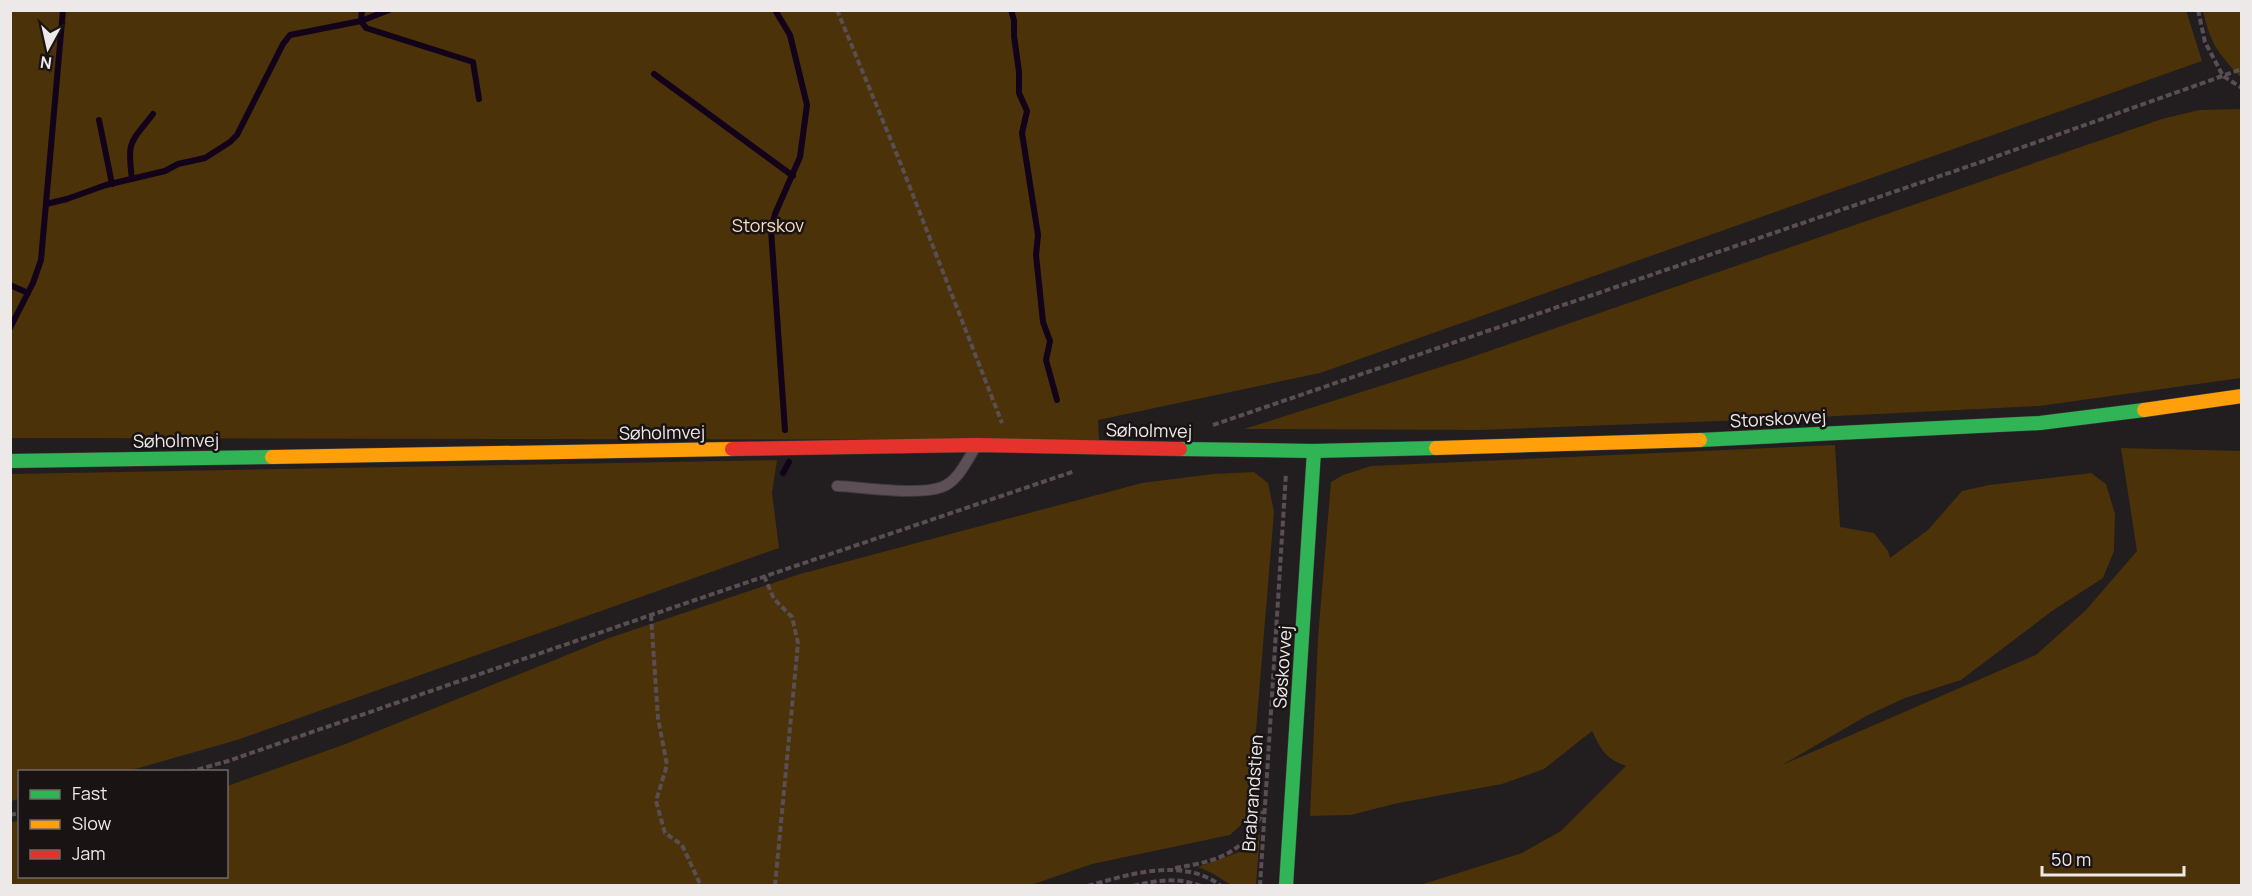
<svg xmlns="http://www.w3.org/2000/svg" width="2252" height="896" font-family="Manrope,sans-serif">
	<style>
		.green { fill: #4b3208 }
		.lines { fill: none; stroke-linecap: round; stroke-linejoin: round }
		.stream { stroke: #12031a; stroke-width: 6 }
		.lane-casing { stroke: #3e3a3b; stroke-width: 12 }
		.fast-casing { stroke: #3e3a3b; stroke-width: 15 }
		.slow-casing { stroke: #3e3a3b; stroke-width: 15 }
		.jam-casing { stroke: #3e3a3b; stroke-width: 15 }
		.path { stroke: #584e54; stroke-width: 4; stroke-dasharray: 6 3; stroke-linecap: butt }
		.lane { stroke: #5d4f56; stroke-width: 10 }
		.fast { stroke: #30b455; stroke-width: 14 }
		.slow { stroke: #ff9f0a; stroke-width: 14 }
		.jam { stroke: #e5322d; stroke-width: 14 }
		.labels { text-anchor: middle; dominant-baseline: central; stroke-width: 5; stroke-linejoin: round; paint-order: stroke }
		.park-label { font-size: 18px; fill: #f7dfbd; stroke: #191314 }
		.street-label { font-size: 18px; fill: #ede9e9; stroke: #191314 }
	</style>
	<rect width="100%" height="100%" fill="#221d1e"/>
	<!-- green -->
	<g class="green">
		<path d="M2186 10 2202 61 1320 373 1098 420 1099 440 11 438V11Z"/>
		<path d="M2203 11H2241V78C2218 52 2211 46 2203 11Z"/>
		<path d="M2241 109V378L2039 406 1798 418 1481 430 1244 429 1466 359 2162 119 2199 110Z"/>
		<path d="M1835 445 1840 527 1874 533 1888 551 1890 558 1928 530 1962 491 1989 485 2091 473 2106 484 2115 514 2114 551 2103 578 2052 611 1961 680 1905 698 1868 715 1782 765 2036 655 2086 610 2137 551 2121 448 2241 451V885H1420L1522 853 1561 831 1626 766C1605 758 1602 751 1592 731L1544 769 1502 784 1398 803 1351 815 1310 816 1318 638 1331 482 1343 475 1371 466Z"/>
		<path d="M777 460 772 493 779 548 237 740 128 771 20 772 19 799 11 801V474Z"/>
		<path d="M1254 472 1268 483 1274 512 1250 803 1244 822 1230 835 1092 864 1028 886 11 885V822L19 821 20 876H226L227 786 343 745 609 638 800 574 1142 483 1213 474Z"/>
		<path d="M1260 834 1256 885H1231L1212 873 1198 867 1242 851Z"/>
	</g>
	<g class="lines">
		<!-- stream -->
		<g class="stream">
			<path d="M362 10 361 21 366 28 473 62 479 99"/>
			<path d="M775 10 790 35 807 105 800 157 775 214 771 230 785 430"/>
			<path d="M1011 10 1014 20V36L1019 72V93L1027 111 1022 133 1038 235 1036 255 1043 322 1050 341 1046 360 1057 400"/>
			<path d="M654 74 793 176"/>
			<path d="M99 120 112 184"/>
			<path d="M132 179C127 140 130 144 153 114"/>
			<path d="M46 204 67 199 106 185 165 171 178 164 205 158 230 142 237 135 283 44 290 35 361 21 389 10"/>
			<path d="M10 285 28 293"/>
			<path d="M10 328 33 283 41 260 63 10"/>
			<path d="M783 473 789 462"/>
		</g>
		<defs>
			<path id="lane" d="M837 486C863 487 919 496 942 487 958 481 966 462 975 448"/>
			<g id="fast">
				<path d="M1700 440 2040 423 2144 410"/>
				<path d="M1180 449 1314 451 1436 448"/>
				<path d="M10 461 272 457"/>
				<path d="M1286 886 1314 451"/>
			</g>
			<g id="slow">
				<path d="M2144 410 2242 396"/>
				<path d="M1436 448 1700 440"/>
				<path d="M272 457 732 449"/>
			</g>
			<path id="jam" d="M732 449 976 445 1180 449"/>
		</defs>
		<!-- lane casing -->
		<use href="#lane" class="lane-casing"/>
		<!-- fast casing -->
		<use href="#fast" class="fast-casing"/>
		<!-- slow casing -->
		<use href="#slow" class="slow-casing"/>
		<!-- jam casing -->
		<use href="#jam" class="jam-casing"/>
		<!-- path -->
		<g class="path">
			<path d="M837 10 900 162 1002 423"/>
			<path d="M2198 10 2205 42 2223 76 2242 88"/>
			<path d="M1213 425 1978 163 2242 69"/>
			<path d="M764 576 774 599 792 617 798 643 775 886"/>
			<path d="M651 615 658 718 667 765 656 801 665 833 682 845 701 886"/>
			<path d="M189 772 228 761 651 615 1075 471"/>
			<path d="M10 815 20 813"/>
			<path d="M1175 868C1218 861 1245 854 1263 811"/>
			<path d="M1088 886C1129 874 1184 857 1221 886"/>
			<path d="M1133 886C1157 880 1177 877 1201 886"/>
			<path d="M1260 886 1286 473"/>
		</g>
		<!-- lane -->
		<use href="#lane" class="lane"/>
		<!-- fast -->
		<use href="#fast" class="fast"/>
		<!-- slow -->
		<use href="#slow" class="slow"/>
		<!-- jam -->
		<use href="#jam" class="jam"/>
	</g>
	<g class="labels">
		<!-- park labels -->
		<g class="park-label">
			<text x="768" y="225">Storskov</text>
		</g>
		<!-- street labels -->
		<g class="street-label">
			<text transform="translate(1778 418) rotate(-3)">Storskovvej</text>
			<text transform="translate(1149 430) rotate(1)">Søholmvej</text>
			<text transform="translate(662 432) rotate(-1)">Søholmvej</text>
			<text transform="translate(176 440) rotate(-1)">Søholmvej</text>
			<text transform="translate(1282 667) rotate(-86)">Søskovvej</text>
			<text transform="translate(1252 793) rotate(-86)">Brabrandstien</text>
		</g>
	</g>
	<!-- border -->
	<rect width="2252" height="896" fill="none" stroke="#ede9e9" stroke-width="24"/>
	<!-- legend -->
	<rect x="18" y="770" width="210" height="108" fill="#191314" stroke="#6e6969" stroke-width="1.5"/>
	<rect x="30" y="790" width="30" height="9" fill="#30b455" stroke="#6e6969" stroke-width="1.5"/>
	<text x="72" y="800" font-size="18" fill="#ede9e9">Fast</text>
	<rect x="30" y="820" width="30" height="9" fill="#ff9f0a" stroke="#6e6969" stroke-width="1.5"/>
	<text x="72" y="830" font-size="18" fill="#ede9e9">Slow</text>
	<rect x="30" y="850" width="30" height="9" fill="#e5322d" stroke="#6e6969" stroke-width="1.5"/>
	<text x="72" y="860" font-size="18" fill="#ede9e9">Jam</text>
	<!-- north arrow -->
	<g transform="translate(48 48) rotate(188)" stroke="#191314" stroke-width="4.5" paint-order="stroke">
	<path d="M0-4.5L10 22L0 15L-10 22Z" fill="#ede9e9"/>
	<text y="-9" font-size="16" font-weight="bold" text-anchor="middle" fill="#ede9e9">N</text>
	</g>
	<!-- scale -->
	<path d="M2042 866v9h142v-9" fill="none" stroke="#ede9e9" stroke-width="3"/>
	<text x="2051" y="866" font-size="18" fill="#ede9e9" stroke="#191314" stroke-width="4.5" paint-order="stroke">50 m</text>
</svg>
